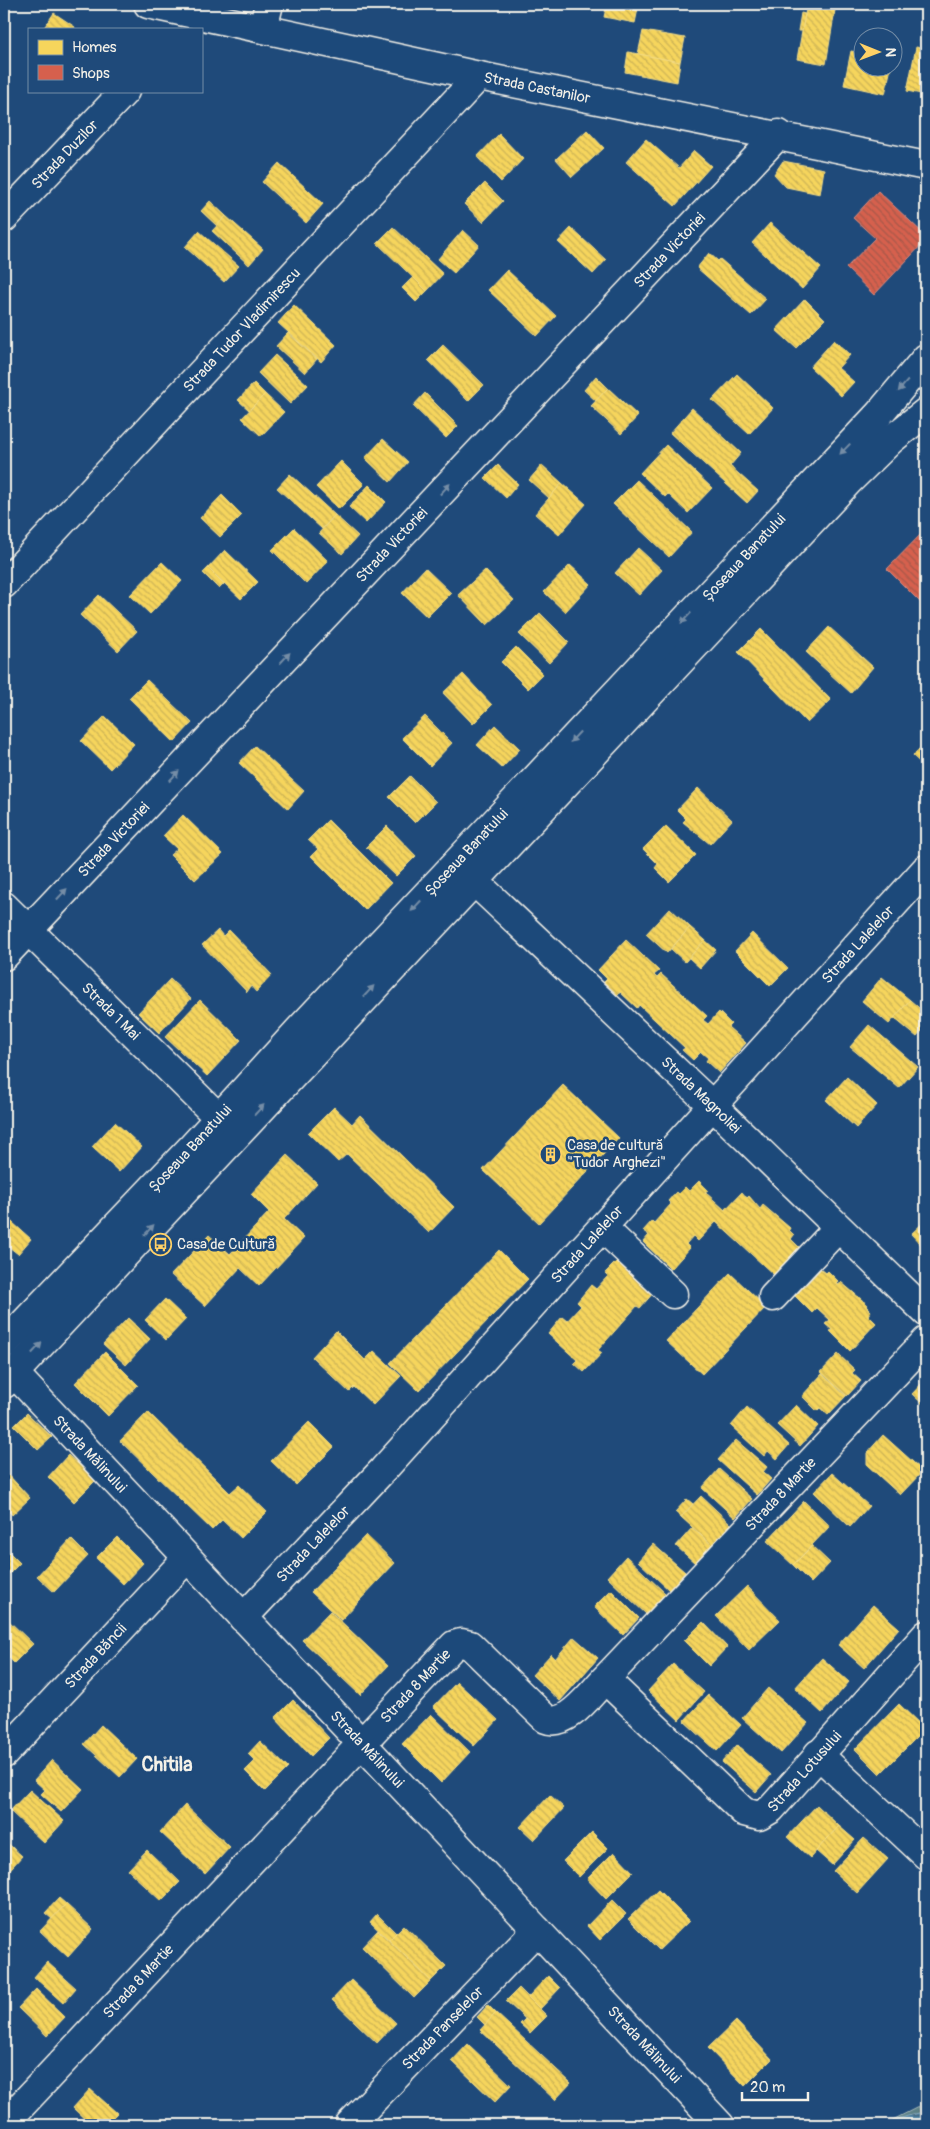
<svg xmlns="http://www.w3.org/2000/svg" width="930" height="2129" font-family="Pangolin,sans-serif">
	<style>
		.wetland { fill: url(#wetland-marsh); stroke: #a8b9b7 }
		.water { fill: url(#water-rules); stroke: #8cacbe }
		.homes { fill: url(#homes-back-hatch); stroke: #f5dd86 }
		.shops { fill: url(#shops-back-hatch); stroke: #df8c7c }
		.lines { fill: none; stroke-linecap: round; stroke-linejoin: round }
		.minor-casing { stroke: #f4f1e8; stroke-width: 31 }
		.major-casing { stroke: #f4f1e8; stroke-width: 31 }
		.minor { stroke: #1f4a7a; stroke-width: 28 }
		.major { stroke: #1f4a7a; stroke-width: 28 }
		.oneway { fill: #748da6 }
		.labels { text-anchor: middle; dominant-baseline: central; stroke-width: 5; stroke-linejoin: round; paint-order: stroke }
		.street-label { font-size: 15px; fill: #f4f1e8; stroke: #1f4a7a }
		.poi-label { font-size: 15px; fill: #f4f1e8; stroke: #1f4a7a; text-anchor: start }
		.district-label { font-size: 20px; font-weight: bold; fill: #f4f1e8; stroke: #1f4a7a }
	</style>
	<defs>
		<pattern id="wetland-marsh" width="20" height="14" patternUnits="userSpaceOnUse" patternTransform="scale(1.25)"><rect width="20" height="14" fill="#5d8186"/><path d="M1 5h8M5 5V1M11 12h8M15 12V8" fill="none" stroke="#556a6c"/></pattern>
		<pattern id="water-rules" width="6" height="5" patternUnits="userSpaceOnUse" patternTransform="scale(1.25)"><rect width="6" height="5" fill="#477ea2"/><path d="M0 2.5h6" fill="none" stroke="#486679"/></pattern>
		<pattern id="homes-back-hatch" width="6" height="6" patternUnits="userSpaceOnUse" patternTransform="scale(1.25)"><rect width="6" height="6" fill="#f6d55c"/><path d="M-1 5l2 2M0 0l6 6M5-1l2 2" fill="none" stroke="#cbb256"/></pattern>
		<pattern id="shops-back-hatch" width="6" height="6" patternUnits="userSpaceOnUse" patternTransform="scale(1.25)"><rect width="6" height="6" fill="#d6604d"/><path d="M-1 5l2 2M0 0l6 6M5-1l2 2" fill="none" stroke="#a5584b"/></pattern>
	</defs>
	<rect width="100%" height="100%" fill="#1f4a7a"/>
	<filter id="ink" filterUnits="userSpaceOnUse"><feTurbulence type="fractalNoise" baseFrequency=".02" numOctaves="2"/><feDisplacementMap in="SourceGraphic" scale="10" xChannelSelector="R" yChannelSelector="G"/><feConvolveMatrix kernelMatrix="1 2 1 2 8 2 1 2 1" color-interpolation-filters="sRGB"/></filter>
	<g filter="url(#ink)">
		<!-- wetland -->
		<path class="wetland" d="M926 2103V2125H883Z"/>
		<!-- water -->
		<path class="water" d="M926 2111V2125H889L897 2119Z"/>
		<!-- homes -->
		<g class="homes">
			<path d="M607 4H639L635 23 604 17Z"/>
			<path d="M807 4H836L826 64 797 59Z"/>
			<path d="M926 9V42L920 41Z"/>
			<path d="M54 13 75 27 74 29H43Z"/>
			<path d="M801 13 805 14 802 31H798Z"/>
			<path d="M643 31 685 38 680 62 638 54Z"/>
			<path d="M916 47 926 49V95L907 91Z"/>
			<path d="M851 51 862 53V68H891L885 94 844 85Z"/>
			<path d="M628 52 680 62 677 82 625 72Z"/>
			<path d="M587 130 604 148 572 177 556 159Z"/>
			<path d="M499 134 523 159 501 182 477 157Z"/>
			<path d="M646 139 679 168 694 151 711 166 675 206 626 162Z"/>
			<path d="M783 161 824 169 820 194 786 187 774 174Z"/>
			<path d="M279 163 323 204 306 223 262 182Z"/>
			<path d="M485 183 503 201 483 222 464 204Z"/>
			<path d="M210 201 226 216 217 226 201 211Z"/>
			<path d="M226 216 263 249 249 265 212 231Z"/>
			<path d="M770 223 821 268 802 289 752 243Z"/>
			<path d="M393 227 443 274 427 291 377 243Z"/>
			<path d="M571 228 606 260 593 274 558 242Z"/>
			<path d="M463 230 479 245 454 273 438 259Z"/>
			<path d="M199 231 239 266 224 282 185 247Z"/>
			<path d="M709 253 718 261 720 259 766 299 751 315 697 268Z"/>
			<path d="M507 270 556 316 537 336 488 290Z"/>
			<path d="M413 277 427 291 416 302 402 288Z"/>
			<path d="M805 299 825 319 796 348 776 330Z"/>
			<path d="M294 305 336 345 321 362 278 323Z"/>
			<path d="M288 333 317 359 305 373 276 346Z"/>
			<path d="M834 340 850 355 838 368 854 382 841 396 810 367Z"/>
			<path d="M443 345 484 385 468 401 428 360Z"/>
			<path d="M275 355 308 385 290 404 258 373Z"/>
			<path d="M737 374 773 408 749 434 712 400Z"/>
			<path d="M596 376 608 388 596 401 584 390Z"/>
			<path d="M254 383 265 394 249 410 238 400Z"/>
			<path d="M608 388 638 416 621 434 591 406Z"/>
			<path d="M425 393 458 426 446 438 413 406Z"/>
			<path d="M265 394 284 412 261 436 242 418Z"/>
			<path d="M692 408 741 453 730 466 758 491 747 503 670 433Z"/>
			<path d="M383 439 408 462 390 482 365 458Z"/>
			<path d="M666 445 712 488 688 513 668 494 665 497 640 473Z"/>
			<path d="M341 461 364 484 339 509 316 487Z"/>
			<path d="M498 465 518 484 506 498 485 478Z"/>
			<path d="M542 465 562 483 549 498 529 480Z"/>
			<path d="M290 474 335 515 322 529 277 488Z"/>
			<path d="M637 480 692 532 669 557 613 504Z"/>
			<path d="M562 483 586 504 559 535 535 514Z"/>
			<path d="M369 485 386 502 366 523 349 507Z"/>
			<path d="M222 495 242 515 220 537 200 518Z"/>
			<path d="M335 515 358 536 342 554 319 533Z"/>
			<path d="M294 528 328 561 306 584 272 550Z"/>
			<path d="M638 548 662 570 639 595 615 573Z"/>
			<path d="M225 550 258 582 241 599 208 568Z"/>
			<path d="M162 562 182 581 150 614 130 595Z"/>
			<path d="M570 565 591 584 565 612 544 592Z"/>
			<path d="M208 568 224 584 219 589 203 573Z"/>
			<path d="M425 568 451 593 427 617 402 593Z"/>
			<path d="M485 570 514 600 487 625 458 595Z"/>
			<path d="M99 595 137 631 118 651 80 615Z"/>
			<path d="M540 613 569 642 549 663 519 634Z"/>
			<path d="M829 627 873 667 851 693 806 652Z"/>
			<path d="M761 629 831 700 807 723 738 652Z"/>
			<path d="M516 647 543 674 528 689 501 662Z"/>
			<path d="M463 674 492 705 473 724 443 693Z"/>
			<path d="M147 680 192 723 174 742 129 698Z"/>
			<path d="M105 716 134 744 110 769 81 741Z"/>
			<path d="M425 716 452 743 430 766 402 738Z"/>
			<path d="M495 725 520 749 502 768 477 745Z"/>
			<path d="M926 741V768L913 756Z"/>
			<path d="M255 746 304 791 288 809 239 763Z"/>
			<path d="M410 776 436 802 415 823 389 797Z"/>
			<path d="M698 788 732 820 710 844 683 822 686 819 677 810Z"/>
			<path d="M183 815 223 854 195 880 170 855 177 849 163 836Z"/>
			<path d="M328 820 391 883 365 910 311 856 318 849 308 840Z"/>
			<path d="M387 826 416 856 396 876 366 847Z"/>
			<path d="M666 826 696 855 669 882 655 868 658 864 643 849Z"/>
			<path d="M670 908 690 927 667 953 646 934Z"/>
			<path d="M690 927 705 940 685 962 671 949Z"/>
			<path d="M218 930 223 936 229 930 272 975 256 992 251 986 247 992 202 945Z"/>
			<path d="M752 933 788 968 770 986 735 951Z"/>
			<path d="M626 940 659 971 654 975 657 978 661 974 707 1016 703 1020 708 1024 719 1012 731 1024 728 1027 746 1043 719 1073 706 1061 708 1058 701 1052 693 1060 682 1050 685 1048 639 1005 637 1008 620 992 618 995 604 982 607 979 598 970Z"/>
			<path d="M705 940 716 950 700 968 689 958Z"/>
			<path d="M882 977 910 1000 889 1024 862 1001Z"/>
			<path d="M170 979 191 999 159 1033 138 1013Z"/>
			<path d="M200 1000 241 1040 207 1076 165 1037Z"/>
			<path d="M910 1000 926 1014V1026L917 1037 894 1018Z"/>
			<path d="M869 1025 918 1067 899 1088 850 1047Z"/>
			<path d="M847 1077 877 1105 856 1128 826 1100Z"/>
			<path d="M563 1085 619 1138 539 1223 483 1170Z"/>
			<path d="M334 1107 352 1124 360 1115 454 1207 429 1233 347 1154 338 1162 308 1133Z"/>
			<path d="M115 1122 142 1147 119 1172 92 1147Z"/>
			<path d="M287 1155 317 1183 284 1219 304 1238 259 1286 240 1268 205 1306 171 1275 209 1235 230 1254 269 1212 251 1194Z"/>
			<path d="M699 1181 708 1190 705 1192 725 1210 742 1192 747 1198 749 1196 760 1209 763 1205 790 1228 789 1230 794 1235 791 1239 799 1247 774 1275 716 1222 698 1241 693 1236 686 1244 690 1248 671 1269 643 1242 649 1235 643 1231 652 1221 654 1223 671 1204 668 1201 676 1192 678 1194 685 1187 689 1191Z"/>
			<path d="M4 1215 31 1239 18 1254 9 1247 7 1250 4 1247Z"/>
			<path d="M926 1220V1250L911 1234Z"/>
			<path d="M499 1250 528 1279 419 1391 390 1363Z"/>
			<path d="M619 1259 655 1291 640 1308 637 1306 598 1350 602 1353 584 1372 574 1363 577 1360 548 1334 562 1317 567 1321 581 1306 577 1302 591 1285 596 1289 608 1276 605 1273Z"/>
			<path d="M821 1269 826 1273 828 1271 838 1281 836 1283 839 1285 841 1282 868 1305 866 1306 871 1311 868 1315 876 1323 850 1351 830 1331 832 1330 825 1324 830 1320 817 1308 812 1313 795 1296Z"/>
			<path d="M730 1273 766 1307 702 1374 666 1341Z"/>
			<path d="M165 1299 186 1319 166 1340 145 1320Z"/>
			<path d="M128 1318 150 1339 126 1365 103 1344Z"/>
			<path d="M336 1331 365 1360 374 1351 401 1376 373 1405 354 1387 349 1392 312 1357Z"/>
			<path d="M105 1352 138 1385 108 1416 75 1383Z"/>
			<path d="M838 1354 855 1370 852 1373 861 1381 847 1396 821 1372Z"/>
			<path d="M822 1374 846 1396 828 1415 820 1408 817 1411 802 1396Z"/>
			<path d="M926 1379V1407L912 1394Z"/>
			<path d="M796 1405 818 1426 800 1446 777 1425Z"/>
			<path d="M747 1407 789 1445 777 1459 768 1451 764 1456 731 1426Z"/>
			<path d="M148 1412 230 1493 239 1485 267 1512 241 1538 222 1520 212 1530 120 1441Z"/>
			<path d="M27 1413 52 1437 38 1450 14 1426Z"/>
			<path d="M309 1422 334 1447 296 1485 271 1461Z"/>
			<path d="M883 1435 923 1471 900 1495 867 1465V1453Z"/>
			<path d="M736 1440 767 1467 763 1472 771 1479 757 1495 718 1460Z"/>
			<path d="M68 1455 96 1480 74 1502 48 1477Z"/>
			<path d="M719 1469 752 1499 735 1518 702 1488Z"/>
			<path d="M4 1470 30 1498 12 1515 4 1506Z"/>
			<path d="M832 1473 869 1506 850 1527 814 1492Z"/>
			<path d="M701 1496 731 1524 712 1545 681 1517Z"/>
			<path d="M687 1499 693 1504 681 1517 675 1512Z"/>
			<path d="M804 1501 830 1526 793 1565 767 1541Z"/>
			<path d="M692 1528 712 1545 695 1563 676 1546Z"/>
			<path d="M366 1535 395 1563 341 1620 311 1592Z"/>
			<path d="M117 1537 143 1563 123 1584 96 1558Z"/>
			<path d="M71 1539 88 1556 54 1592 37 1576Z"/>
			<path d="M653 1544 685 1572 669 1590 638 1561Z"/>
			<path d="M812 1546 830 1563 811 1583 793 1565Z"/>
			<path d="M4 1547 20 1563 4 1579Z"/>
			<path d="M626 1556 666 1594 647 1615 607 1577Z"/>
			<path d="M747 1586 780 1620 749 1650 716 1616Z"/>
			<path d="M611 1590 639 1618 623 1635 594 1607Z"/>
			<path d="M873 1605 899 1628 864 1668 838 1645Z"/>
			<path d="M330 1611 388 1666 360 1695 302 1640Z"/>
			<path d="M7 1619 33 1644 14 1663 4 1653V1623Z"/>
			<path d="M703 1622 727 1647 709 1666 684 1641Z"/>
			<path d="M574 1637 598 1658 560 1701 532 1675 551 1654 555 1659Z"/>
			<path d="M822 1658 849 1682 822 1713 795 1688Z"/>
			<path d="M673 1664 704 1692 679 1720 648 1691Z"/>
			<path d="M457 1682 498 1720 474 1746 433 1707Z"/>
			<path d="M768 1688 808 1723 781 1753 742 1718Z"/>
			<path d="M708 1695 741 1725 717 1751 684 1721Z"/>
			<path d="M293 1700 329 1738 311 1756 275 1718Z"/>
			<path d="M899 1704 925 1729 880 1774 855 1749Z"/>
			<path d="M431 1714 470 1752 441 1783 402 1744Z"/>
			<path d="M101 1725 137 1759 120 1777 84 1744Z"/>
			<path d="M260 1741 288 1768 265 1791 245 1771 255 1761 248 1754Z"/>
			<path d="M737 1745 771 1775 756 1792 722 1762Z"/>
			<path d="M52 1760 83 1789 61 1812 41 1794 45 1790 34 1780Z"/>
			<path d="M30 1790 64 1821 44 1843 10 1811Z"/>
			<path d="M550 1795 564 1808 534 1840 520 1827Z"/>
			<path d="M185 1805 230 1847 205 1874 160 1832Z"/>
			<path d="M817 1805 839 1826 810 1858 787 1837Z"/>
			<path d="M839 1826 855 1840 832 1865 816 1851Z"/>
			<path d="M592 1832 608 1848 579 1877 563 1861Z"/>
			<path d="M864 1838 888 1859 857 1893 833 1871Z"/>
			<path d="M4 1840 22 1856 4 1876Z"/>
			<path d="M147 1850 180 1882 161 1901 128 1870Z"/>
			<path d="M614 1852 633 1872 606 1899 587 1879Z"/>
			<path d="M658 1890 689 1921 659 1950 628 1919Z"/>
			<path d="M59 1898 66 1904 52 1919 45 1913Z"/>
			<path d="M612 1900 626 1914 600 1940 587 1926Z"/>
			<path d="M66 1904 93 1929 68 1957 40 1931Z"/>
			<path d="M377 1914 396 1933 389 1940 370 1922Z"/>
			<path d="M404 1925 446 1966 431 1981 389 1940Z"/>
			<path d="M378 1930 431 1981 414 1998 362 1947Z"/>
			<path d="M47 1962 76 1988 63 2003 34 1977Z"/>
			<path d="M548 1976 560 1988 540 2009 528 1997Z"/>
			<path d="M351 1980 396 2023 377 2043 332 2000Z"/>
			<path d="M519 1988 547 2016 535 2028 506 2001Z"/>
			<path d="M36 1989 65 2017 47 2036 18 2008Z"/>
			<path d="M488 2005 496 2013 485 2025 477 2017Z"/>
			<path d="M496 2013 571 2083 555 2100 480 2030Z"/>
			<path d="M525 2019 535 2028 530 2033 520 2024Z"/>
			<path d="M736 2021 772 2059 745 2086 708 2048Z"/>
			<path d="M468 2044 511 2085 495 2102 452 2061Z"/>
			<path d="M90 2089 117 2113 105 2125H91L73 2108Z"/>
		</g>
		<!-- shops -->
		<g class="shops">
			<path d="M878 191 926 236V240L874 295 846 268 875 238 853 218Z"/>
			<path d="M926 529V608L887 569Z"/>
		</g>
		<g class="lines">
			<defs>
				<g id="minor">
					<path id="s1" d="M148 4 479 76 926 166"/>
					<path d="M263 29 269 4"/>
					<path id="s2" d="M4 218 125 91"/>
					<path id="s3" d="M4 584 479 76"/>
					<path id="s4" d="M474 881 713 1106 926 1312"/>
					<path id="s5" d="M4 906 218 1117"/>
					<path id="s6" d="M4 956 779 134"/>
					<path d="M603 1228 673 1294"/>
					<path d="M773 1297 838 1228"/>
					<path id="s7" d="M14 1373 720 2125"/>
					<path id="s8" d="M243 1618 383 1470 926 869"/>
					<path id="s9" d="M605 1679 744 1812 759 1816 771 1809 926 1635"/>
					<path id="s10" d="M4 1754 187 1558"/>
					<path d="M818 1754 926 1855"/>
					<path id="s11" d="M4 2124 454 1645 461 1643 470 1645 546 1719C567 1728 591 1693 605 1679L926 1341"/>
					<path id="s12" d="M349 2125 537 1930"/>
				</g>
				<g id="major">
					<path id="s13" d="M4 1344 192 1147 298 1031 879 414 926 358"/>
					<path d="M4 1384 849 481 892 439 926 412"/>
				</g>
			</defs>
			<!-- minor casing -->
			<use href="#minor" class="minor-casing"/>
			<!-- major casing -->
			<use href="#major" class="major-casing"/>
			<!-- minor -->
			<use href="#minor" class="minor"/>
			<!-- major -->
			<use href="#major" class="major"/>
		</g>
		<!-- one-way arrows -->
		<defs><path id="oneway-solid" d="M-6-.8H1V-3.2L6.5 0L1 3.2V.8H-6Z" transform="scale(1.25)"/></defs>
		<g class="oneway">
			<use href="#oneway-solid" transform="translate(903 386) rotate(131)"/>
			<use href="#oneway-solid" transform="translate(845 449) rotate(134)"/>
			<use href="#oneway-solid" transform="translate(445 489) rotate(-47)"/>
			<use href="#oneway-solid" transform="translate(686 618) rotate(133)"/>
			<use href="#oneway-solid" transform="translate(285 658) rotate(-47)"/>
			<use href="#oneway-solid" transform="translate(575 737) rotate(133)"/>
			<use href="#oneway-solid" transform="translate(174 776) rotate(-47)"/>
			<use href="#oneway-solid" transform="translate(62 894) rotate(-47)"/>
			<use href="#oneway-solid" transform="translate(416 906) rotate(133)"/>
			<use href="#oneway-solid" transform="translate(369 991) rotate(-47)"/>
			<use href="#oneway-solid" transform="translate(259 1110) rotate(-47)"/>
			<use href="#oneway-solid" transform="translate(149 1230) rotate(-47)"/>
			<use href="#oneway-solid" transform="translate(37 1348) rotate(-47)"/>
		</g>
	</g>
	<!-- icons -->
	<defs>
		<symbol id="building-ring" viewBox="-11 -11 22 22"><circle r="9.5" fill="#1f4a7a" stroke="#ffd166" stroke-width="1.5"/><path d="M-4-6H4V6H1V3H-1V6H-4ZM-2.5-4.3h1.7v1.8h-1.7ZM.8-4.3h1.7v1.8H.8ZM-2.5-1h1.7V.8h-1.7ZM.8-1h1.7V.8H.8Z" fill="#ffd166"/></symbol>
		<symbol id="bus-ring" viewBox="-11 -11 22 22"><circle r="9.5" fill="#1f4a7a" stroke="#ffd166" stroke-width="1.5"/><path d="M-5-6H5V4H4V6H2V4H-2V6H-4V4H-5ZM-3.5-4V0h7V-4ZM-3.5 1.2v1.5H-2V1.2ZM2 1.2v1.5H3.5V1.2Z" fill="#ffd166"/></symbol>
	</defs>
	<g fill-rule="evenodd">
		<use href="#building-ring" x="538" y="1142" width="25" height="25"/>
		<use href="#bus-ring" x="148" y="1232" width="25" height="25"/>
	</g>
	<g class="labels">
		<!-- street labels -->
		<g class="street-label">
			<text stroke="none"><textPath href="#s1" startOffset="398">Strada Castanilor</textPath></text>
			<text stroke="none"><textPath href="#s2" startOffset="88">Strada Duzilor</textPath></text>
			<text stroke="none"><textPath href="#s6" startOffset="970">Strada Victoriei</textPath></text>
			<text stroke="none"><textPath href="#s3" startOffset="348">Strada Tudor Vladimirescu</textPath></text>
			<text stroke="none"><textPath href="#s6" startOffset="565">Strada Victoriei</textPath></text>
			<text stroke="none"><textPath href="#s13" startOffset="1080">Șoseaua Banatului</textPath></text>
			<text stroke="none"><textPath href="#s6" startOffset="160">Strada Victoriei</textPath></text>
			<text stroke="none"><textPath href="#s13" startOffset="675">Șoseaua Banatului</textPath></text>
			<text stroke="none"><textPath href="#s8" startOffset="912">Strada Lalelelor</textPath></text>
			<text stroke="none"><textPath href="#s5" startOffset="150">Strada 1 Mai</textPath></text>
			<text stroke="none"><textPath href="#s4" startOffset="312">Strada Magnoliei</textPath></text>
			<text stroke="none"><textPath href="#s13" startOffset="270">Șoseaua Banatului</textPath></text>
			<text stroke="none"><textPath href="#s8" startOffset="508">Strada Lalelelor</textPath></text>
			<text stroke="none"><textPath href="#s7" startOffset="111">Strada Mălinului</textPath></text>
			<text stroke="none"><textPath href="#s11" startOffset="1110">Strada 8 Martie</textPath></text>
			<text stroke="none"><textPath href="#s8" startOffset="102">Strada Lalelelor</textPath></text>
			<text stroke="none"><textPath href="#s10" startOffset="134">Strada Băncii</textPath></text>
			<text stroke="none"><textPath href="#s11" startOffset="601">Strada 8 Martie</textPath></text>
			<text stroke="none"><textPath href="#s7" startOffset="516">Strada Mălinului</textPath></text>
			<text stroke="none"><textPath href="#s9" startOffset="272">Strada Lotusului</textPath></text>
			<text stroke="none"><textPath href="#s11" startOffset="196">Strada 8 Martie</textPath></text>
			<text stroke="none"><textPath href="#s12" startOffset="135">Strada Panselelor</textPath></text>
			<text stroke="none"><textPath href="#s7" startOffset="921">Strada Mălinului</textPath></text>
		</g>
		<!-- poi labels -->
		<g class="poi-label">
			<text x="567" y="1145">Casa de cultură<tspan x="567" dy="17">"Tudor Arghezi"</tspan></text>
			<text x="177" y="1244">Casa de Cultură</text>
		</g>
		<!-- district labels -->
		<g class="district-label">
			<text x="167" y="1764">Chitila</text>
		</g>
	</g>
	<!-- margin -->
	<rect width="930" height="2129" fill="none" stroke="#1f4a7a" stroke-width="20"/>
	<rect x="10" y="10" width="910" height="2109" fill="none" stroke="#f4f1e8" stroke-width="2" filter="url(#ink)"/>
	<!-- legend -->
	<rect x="28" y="28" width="175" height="65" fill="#1f4a7a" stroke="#748da6"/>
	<rect x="38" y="40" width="25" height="15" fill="#f6d55c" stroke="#748da6"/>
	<text x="72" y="52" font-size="15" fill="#f4f1e8">Homes</text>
	<rect x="38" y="65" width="25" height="15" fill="#d6604d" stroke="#748da6"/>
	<text x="72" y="78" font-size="15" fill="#f4f1e8">Shops</text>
	<!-- north arrow -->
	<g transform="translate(878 52) rotate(91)"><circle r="24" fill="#1f4a7a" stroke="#748da6"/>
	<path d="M0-4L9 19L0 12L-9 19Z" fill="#ffd166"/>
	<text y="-8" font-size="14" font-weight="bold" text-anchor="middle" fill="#f4f1e8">N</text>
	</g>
	<!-- scale -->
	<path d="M742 2092v8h66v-8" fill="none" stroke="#f4f1e8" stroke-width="2.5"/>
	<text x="750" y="2092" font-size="15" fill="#f4f1e8" stroke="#1f4a7a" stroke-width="4" paint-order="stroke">20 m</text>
</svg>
